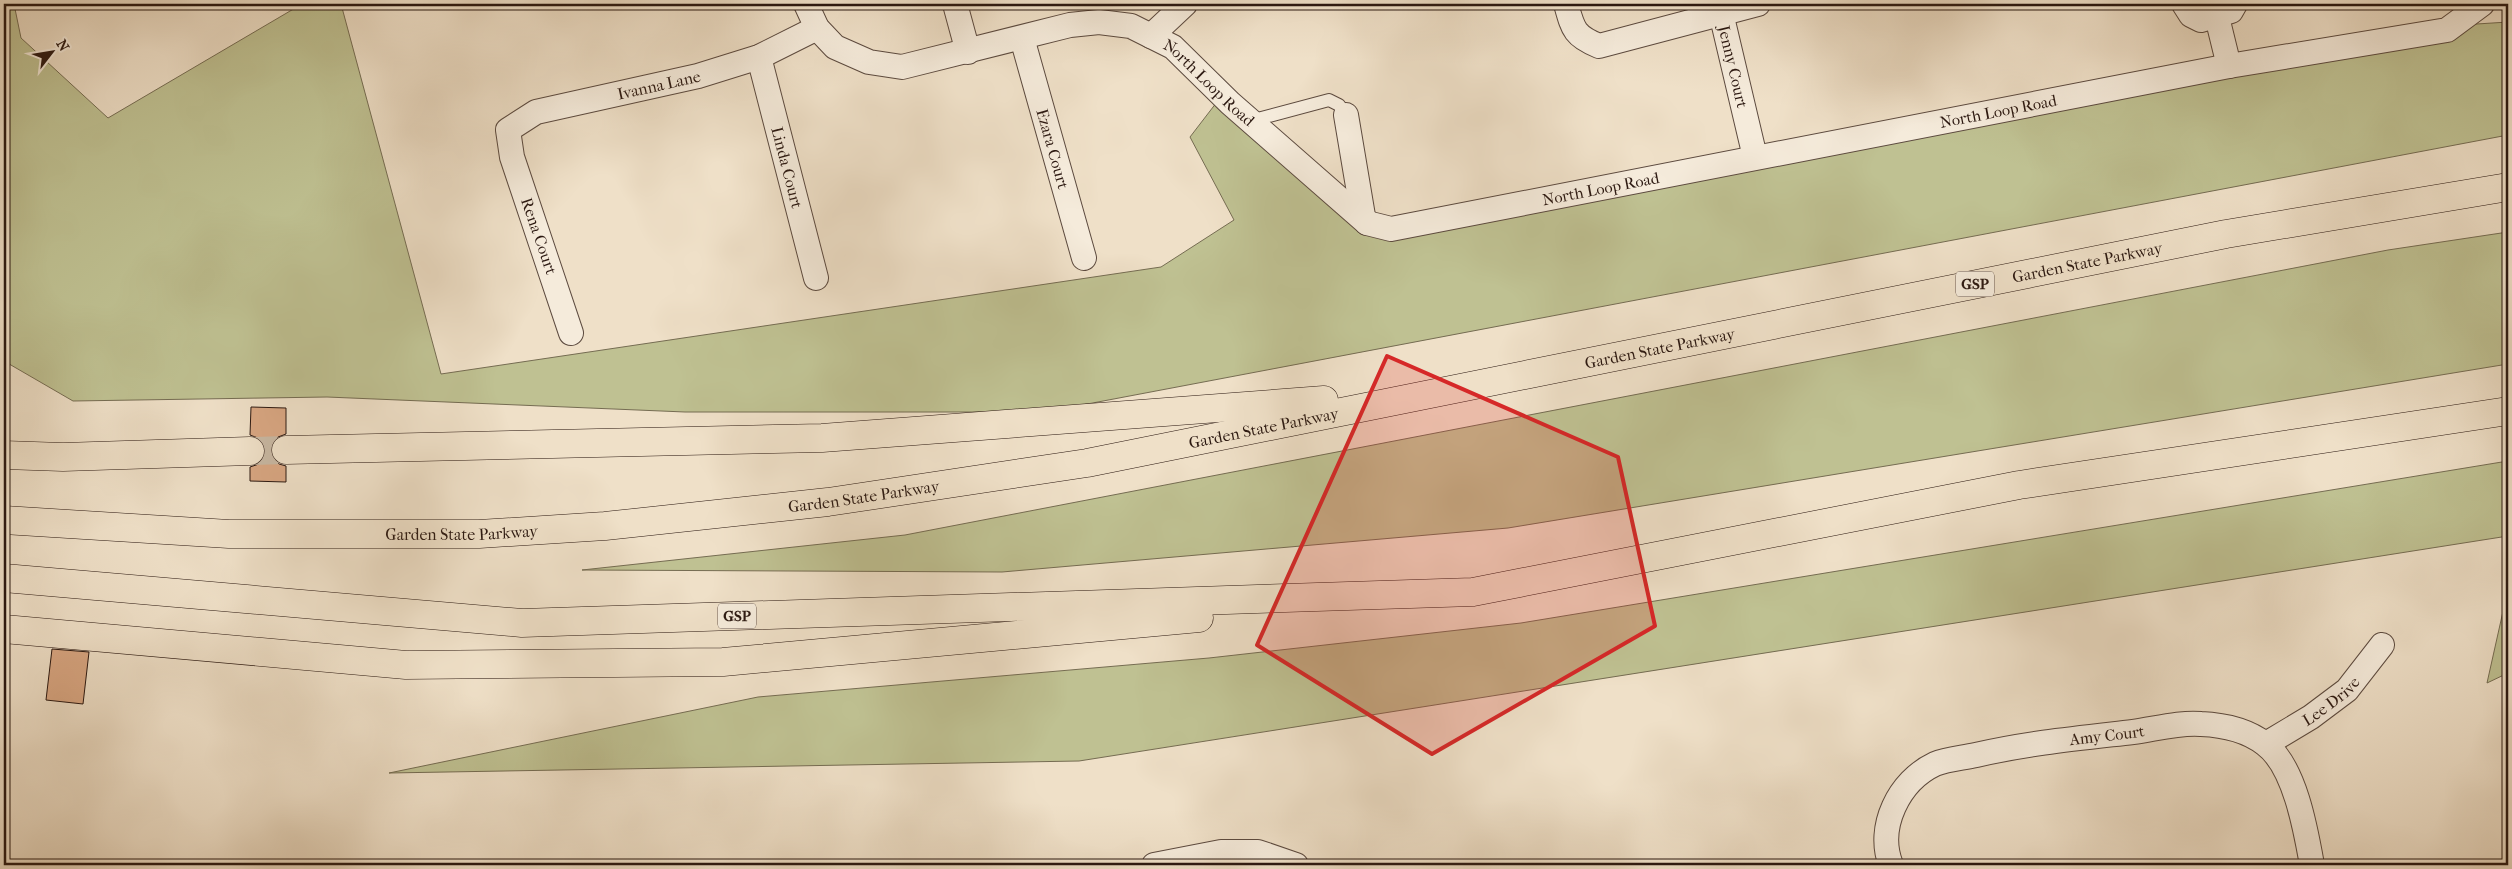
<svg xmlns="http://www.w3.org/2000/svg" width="2512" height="869" font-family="'IM FELL French Canon',serif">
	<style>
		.green { fill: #bfc192; stroke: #756c52 }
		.building { fill: #d9a783; stroke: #2b1811 }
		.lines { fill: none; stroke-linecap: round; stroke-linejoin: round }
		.highway-tunnel { stroke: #c8b8a3; stroke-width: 28; stroke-dasharray: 28 14; stroke-linecap: butt }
		.lane-casing { stroke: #5c4a3f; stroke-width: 14 }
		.street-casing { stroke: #5c4a3f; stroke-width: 26 }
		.highway-casing { stroke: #2b1811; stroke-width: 29 }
		.lane { stroke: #f5ebdb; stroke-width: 12 }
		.street { stroke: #f5ebdb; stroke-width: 24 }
		.highway { stroke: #efe0c8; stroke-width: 28 }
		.marked { fill: #d62828; fill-opacity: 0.2; stroke: #d62828; stroke-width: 4; stroke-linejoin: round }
		.labels { text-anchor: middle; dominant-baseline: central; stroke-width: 4.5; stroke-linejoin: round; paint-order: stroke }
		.shield { fill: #f5ebdb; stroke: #68574e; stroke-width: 1 }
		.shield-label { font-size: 15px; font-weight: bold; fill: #2b1811 }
		.street-label { font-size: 16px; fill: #2b1811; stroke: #f5ebdb }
	</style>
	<rect width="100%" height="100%" fill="#efe0c8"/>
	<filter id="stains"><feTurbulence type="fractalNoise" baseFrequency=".004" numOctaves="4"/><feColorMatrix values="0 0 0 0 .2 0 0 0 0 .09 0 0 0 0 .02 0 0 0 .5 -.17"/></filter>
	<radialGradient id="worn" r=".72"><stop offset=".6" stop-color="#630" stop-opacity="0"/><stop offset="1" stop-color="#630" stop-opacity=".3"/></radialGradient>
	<!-- green -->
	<g class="green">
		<path d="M4 4H14L21 38 108 118 302 4H341L441 374 1161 267 1234 220 1190 137 1220 98 1381 229 2461 25 2508 22V135L1045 412H685L327 397 73 401 4 361Z"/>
		<path d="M2508 232V364L1508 528 1002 572 582 570 905 535 2388 250Z"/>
		<path d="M2508 461V536L1079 761 389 773 758 697 1209 658 1521 623Z"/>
		<path d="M2508 589V673L2487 683Z"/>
	</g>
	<!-- building -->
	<g class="building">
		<path d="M251 407 286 408V434L278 437 273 442 270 450 273 458 279 464 286 466V482L250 481V467L259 464 264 458 266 451 263 442 258 438 250 435Z"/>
		<path d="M52 649 89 652 83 704 46 700Z"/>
	</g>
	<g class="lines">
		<!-- highway-tunnel -->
		<path class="highway-tunnel" d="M250 451 286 450"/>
		<defs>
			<path id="lane" d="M1250 121 1329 100 1339 105 1346 115"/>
			<g id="street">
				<path id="s1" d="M806 4 817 28 835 47 869 62 902 67 1070 25 1099 22 1131 26 1173 47 1230 103 1367 223 1391 229 2229 66 2447 30 2482 4"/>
				<path d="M955 4 968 52"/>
				<path d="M1566 4C1573 29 1574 36 1599 46L1758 4"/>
				<path d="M2184 4 2191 15 2201 20 2231 11 2235 4"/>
				<path id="s2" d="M1721 13 1755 157"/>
				<path d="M2217 17 2229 66"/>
				<path d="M1151 36 1185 4"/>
				<path id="s3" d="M1022 38 1084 258"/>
				<path id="s4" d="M759 57 816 278"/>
				<path d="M1346 115 1363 216 1367 223"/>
				<path id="s5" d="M571 333 512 157 508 130 536 112 698 76 759 57 817 28"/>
				<path id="s6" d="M2266 744 2311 717 2347 690 2382 645"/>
				<path d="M1154 865 1221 852H1258L1296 865"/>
				<path id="s7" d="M1891 865C1876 827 1899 781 1935 764 1947 759 1963 758 1976 755 2028 743 2081 738 2133 732 2155 729 2180 722 2201 724 2224 725 2247 730 2265 744 2295 766 2306 831 2312 865"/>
			</g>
			<g id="highway">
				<path d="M286 450 822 438 1324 400"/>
				<path d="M4 455 63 457 250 451"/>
				<path id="s8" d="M4 520 229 534H479L605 526 828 502 1087 463 2226 234 2508 187"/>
				<path d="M4 578 522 623 1473 592 2019 485 2508 411"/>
				<path d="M4 629 406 665 723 662 1199 618"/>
			</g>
		</defs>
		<!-- lane casing -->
		<use href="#lane" class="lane-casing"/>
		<!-- street casing -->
		<use href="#street" class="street-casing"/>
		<!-- highway casing -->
		<use href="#highway" class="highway-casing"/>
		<!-- lane -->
		<use href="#lane" class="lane"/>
		<!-- street -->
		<use href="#street" class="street"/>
		<!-- highway -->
		<use href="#highway" class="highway"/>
	</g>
	<!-- marked area -->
	<path class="marked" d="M1387 356 1618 457 1655 626 1432 754 1257 645Z"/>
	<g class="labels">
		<!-- shield labels -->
		<g class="shield">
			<rect x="1956" y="271.5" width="38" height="25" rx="4"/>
			<rect x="718" y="603.5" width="38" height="25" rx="4"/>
		</g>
		<g class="shield-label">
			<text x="1975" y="284">GSP</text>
			<text x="737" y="616">GSP</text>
		</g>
		<!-- street labels -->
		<g class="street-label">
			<text stroke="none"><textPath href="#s2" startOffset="55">Jenny Court</textPath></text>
			<text stroke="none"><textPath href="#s5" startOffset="372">Ivanna Lane</textPath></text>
			<text stroke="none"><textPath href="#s1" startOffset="455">North Loop Road</textPath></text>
			<text stroke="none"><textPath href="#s1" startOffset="1310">North Loop Road</textPath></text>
			<text stroke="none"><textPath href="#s3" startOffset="115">Ezara Court</textPath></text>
			<text stroke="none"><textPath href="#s4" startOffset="114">Linda Court</textPath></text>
			<text stroke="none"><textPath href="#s1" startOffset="905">North Loop Road</textPath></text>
			<text transform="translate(539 236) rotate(71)">Rena Court</text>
			<text stroke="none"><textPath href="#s8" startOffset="2108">Garden State Parkway</textPath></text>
			<text stroke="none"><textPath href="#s8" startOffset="1672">Garden State Parkway</textPath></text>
			<text stroke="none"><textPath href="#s8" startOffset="1268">Garden State Parkway</textPath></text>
			<text stroke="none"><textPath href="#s8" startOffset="862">Garden State Parkway</textPath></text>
			<text stroke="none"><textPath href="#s8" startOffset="458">Garden State Parkway</textPath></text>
			<text stroke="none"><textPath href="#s6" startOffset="78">Lee Drive</textPath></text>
			<text stroke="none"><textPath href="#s7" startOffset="295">Amy Court</textPath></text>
		</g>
	</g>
	<!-- margin -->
	<rect width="2512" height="869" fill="none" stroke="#efe0c8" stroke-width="20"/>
	<rect x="5" y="5" width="2502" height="859" fill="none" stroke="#2b1811" stroke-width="2.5"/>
	<rect x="10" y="10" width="2492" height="849" fill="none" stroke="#2b1811"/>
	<!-- north arrow -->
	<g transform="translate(52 52) rotate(59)" stroke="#f5ebdb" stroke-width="4" paint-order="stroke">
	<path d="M0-4L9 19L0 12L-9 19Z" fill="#2b1811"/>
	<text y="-8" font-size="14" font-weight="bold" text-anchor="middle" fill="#2b1811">N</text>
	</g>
	<rect width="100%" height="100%" filter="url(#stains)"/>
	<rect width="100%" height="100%" fill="url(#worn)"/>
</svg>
